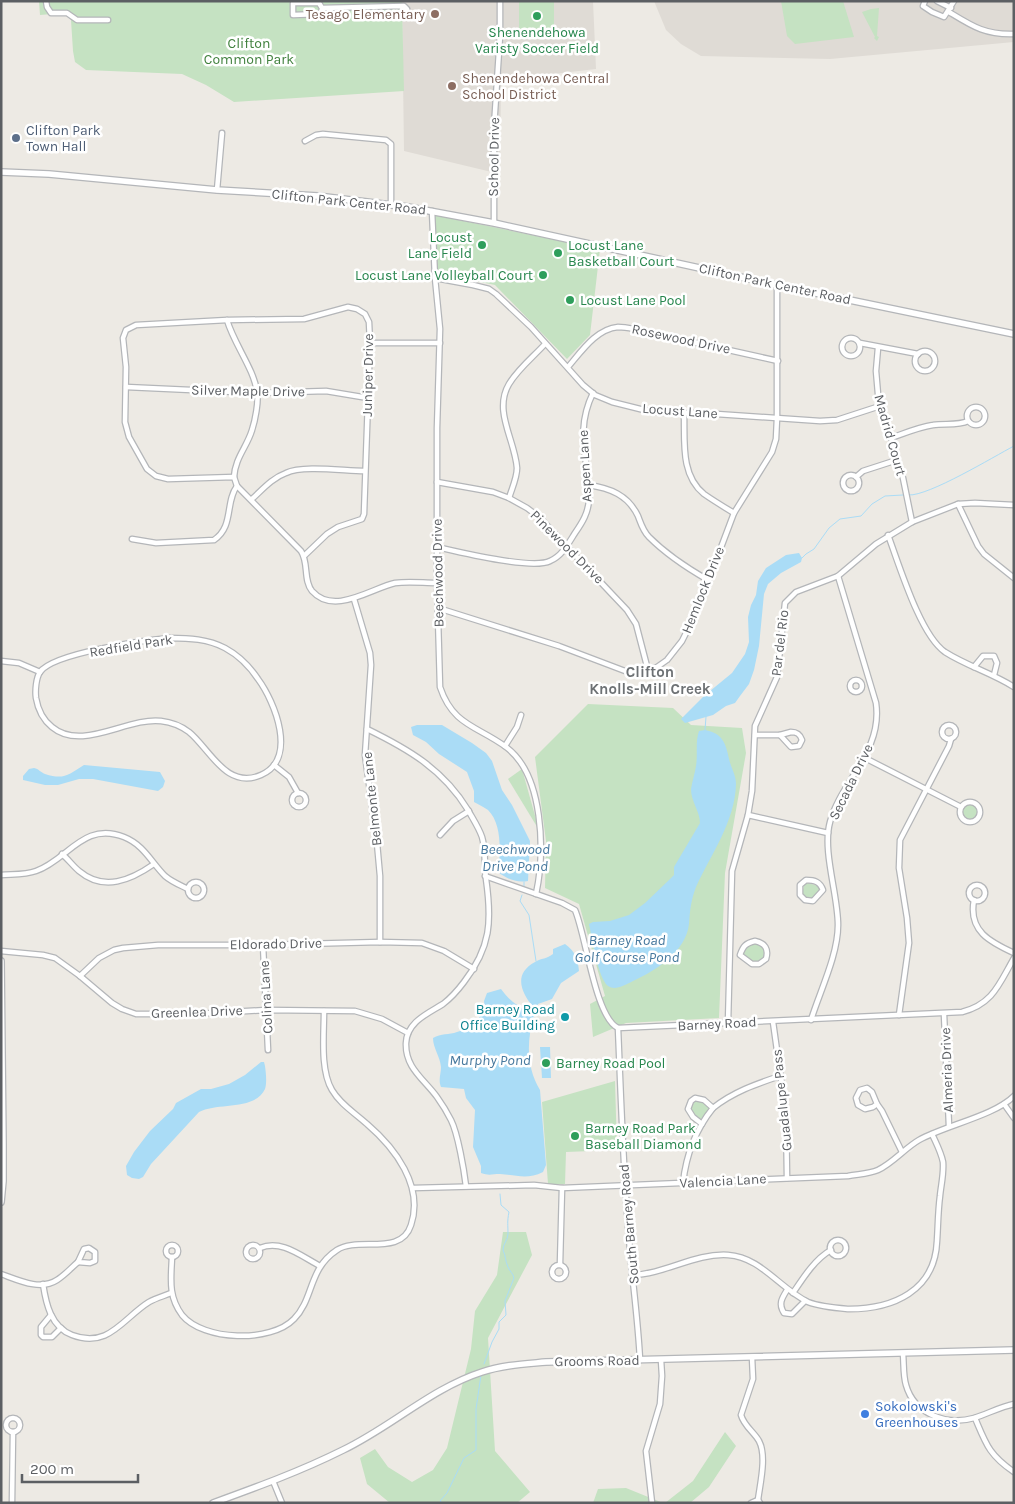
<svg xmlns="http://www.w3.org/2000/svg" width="1015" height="1504" font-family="Karla,sans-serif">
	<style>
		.education { fill: #dfdbd5 }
		.green { fill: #c5e2c2 }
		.water { fill: #aadcf6 }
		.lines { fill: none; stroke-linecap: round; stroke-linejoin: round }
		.stream { stroke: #aadcf6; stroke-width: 1 }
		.minor-casing { stroke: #b4b6b9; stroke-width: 7 }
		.tertiary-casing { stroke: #b4b6b9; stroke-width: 8 }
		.minor { stroke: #fff; stroke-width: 4.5 }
		.tertiary { stroke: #fff; stroke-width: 5.5 }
		.education-dot { fill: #8d6e63; stroke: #fff; stroke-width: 2 }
		.leisure-dot { fill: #2e9e5b; stroke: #fff; stroke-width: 2 }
		.service-dot { fill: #5c6f8a; stroke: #fff; stroke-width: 2 }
		.culture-dot { fill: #0f9aa8; stroke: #fff; stroke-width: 2 }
		.shop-dot { fill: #3f7fe0; stroke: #fff; stroke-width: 2 }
		.labels { text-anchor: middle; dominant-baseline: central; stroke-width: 5; stroke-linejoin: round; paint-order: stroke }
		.education-label { font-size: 14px; fill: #785e54; stroke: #fff; text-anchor: end }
		.leisure-label { font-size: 14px; fill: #27864d; stroke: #fff; text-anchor: start }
		.park-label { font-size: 14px; fill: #40803d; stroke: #fff }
		.service-label { font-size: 14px; fill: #4e5e75; stroke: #fff; text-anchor: start }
		.street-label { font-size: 14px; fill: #5c5f63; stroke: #fff }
		.culture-label { font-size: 14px; fill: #0d838f; stroke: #fff; text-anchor: end }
		.shop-label { font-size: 14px; fill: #366cbe; stroke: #fff; text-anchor: start }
		.neighbourhood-label { font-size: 15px; font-weight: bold; fill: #6d7174; stroke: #fff }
		.water-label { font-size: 15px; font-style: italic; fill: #47799e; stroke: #fff }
	</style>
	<rect width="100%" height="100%" fill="#edeae4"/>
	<!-- education -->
	<g class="education">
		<path d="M402 1H593L596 69 501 80 500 174 404 151Z"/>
		<path d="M654 1H1014V42L830 59 701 56 681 44 666 30Z"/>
	</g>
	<!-- green -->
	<g class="green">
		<path d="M39 1H402L404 91 234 102 206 85 182 74 86 70 75 62 73 51 71 20 64 13 40 15Z"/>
		<path d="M519 1H554V30L519 31Z"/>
		<path d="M781 1H843L854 37 795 44 787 36Z"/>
		<path d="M879 8 877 36 879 37 877 41 874 38 875 37 862 12 871 9Z"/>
		<path d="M434 215 600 249 590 335 567 359 495 285 437 273Z"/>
		<path d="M588 704 673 708 691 725 742 728 746 753 725 873 719 1018 626 1023 593 1037 590 1004 605 996 579 904 545 888 546 841 535 757Z"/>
		<path d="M522 769 539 830 508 779Z"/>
		<circle cx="970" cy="812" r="8"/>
		<path d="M808 883 818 886 820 889V891L812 899 806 898 802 895 804 885Z"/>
		<path d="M753 943 758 944 765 948 764 957 759 961H752L744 954V950Z"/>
		<path d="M615 1081 617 1150 566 1152 565 1184H548L542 1102Z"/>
		<path d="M695 1100H701L709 1107V1110L701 1119 695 1117 690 1109 691 1104Z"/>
		<path d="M503 1232H526L532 1255 488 1338 495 1451 530 1492 517 1503H390L367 1484 360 1458 375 1449 388 1467 412 1482 433 1470 447 1448 471 1349 475 1311 497 1275Z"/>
		<path d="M725 1432 736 1446 709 1487 690 1503H665L693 1481Z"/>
		<path d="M626 1488 663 1503H593L598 1489Z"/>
	</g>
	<!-- water -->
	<g class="water">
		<path d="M799 553 802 558 801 562 781 573 768 584 764 594 759 646 754 670 749 684 740 696 735 703 726 706 713 715 685 723 681 719 704 696 732 673 745 654 749 642 748 617 751 605 756 595 758 581 766 568 786 555Z"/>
		<path d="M417 725H442L472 743 486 753 492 761 502 790 512 805 530 841 528 881C516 883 507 879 498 872 500 854 503 825 488 810 484 807 479 805 474 802V791L467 772 439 754 426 742 413 735 411 727Z"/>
		<path d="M705 730C722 733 726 743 729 759 731 768 736 775 736 784 735 822 711 854 696 887 691 900 690 910 689 924 686 952 655 971 633 981 625 985 615 991 608 986 598 978 592 938 589 924L593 922 610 921 629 915 645 903 668 881 674 875V867L700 823C700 811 691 802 691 789 692 782 695 773 696 766 698 754 695 742 699 731Z"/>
		<path d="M84 765 160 772 165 781 163 787 158 791 93 779H79L58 785H45L23 780V776L29 769 34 768C39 769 40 772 45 774 64 780 68 775 84 765Z"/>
		<path d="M565 944C575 951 578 959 579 971L561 983 552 999 538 1004C527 1032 524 1064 540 1090L546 1165 543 1172C527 1180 516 1175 500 1174 492 1174 489 1176 481 1173V1166L473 1147 475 1110 466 1098 464 1089 441 1087C438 1080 441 1074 441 1067 440 1056 433 1048 433 1038 441 1033 449 1035 457 1032 468 1029 479 1019 485 1010L484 1001 487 993 501 989C509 1000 518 1008 532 1010L533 1007C521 992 513 974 535 962 541 958 547 959 553 954V949Z"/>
		<path d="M540 1047H550L551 1078H542Z"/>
		<path d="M261 1062H264L265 1066C266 1073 267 1083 265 1089 255 1111 218 1102 199 1112L151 1164 143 1177 139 1179 132 1178 127 1175 126 1166 134 1152 150 1131 173 1109 176 1103 201 1089H211L229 1084 245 1075Z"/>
	</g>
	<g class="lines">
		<!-- stream -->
		<g class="stream">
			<path d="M909 495C929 496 993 457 1014 446"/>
			<path d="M802 558 806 554 814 549 829 528 840 519 861 516 872 504 885 496 903 495"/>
			<path d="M705 730 706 717"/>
			<path d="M524 882V886"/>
			<path d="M522 895 520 901 529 915 536 961"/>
			<path d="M591 955 596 954"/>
			<path d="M484 1364 492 1342 499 1329V1322L506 1315 505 1301 514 1278C513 1273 510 1272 508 1267 505 1261 506 1256 503 1250 503 1244 508 1240 508 1234 508 1225 507 1222 509 1212L501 1205 500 1194"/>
			<path d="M443 1503 440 1501 447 1493 464 1458 476 1450V1409L481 1375"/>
		</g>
		<defs>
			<g id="minor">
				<path d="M46 1 47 7 51 13H67L77 20H108"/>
				<path d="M925 1 923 6 932 12 944 17 954 1"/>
				<path d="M937 1 951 8"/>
				<path d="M322 8 319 3H293V15L321 14 322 8 404 6 407 9"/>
				<path d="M949 12C972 26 985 35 1014 34"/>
				<path d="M305 141 316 135 323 134 386 140 391 144V204"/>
				<path d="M217 190 222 133"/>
				<path d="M432 211 435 278 440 329 437 428V583L440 687C453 726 478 726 506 747 544 775 545 852 536 894"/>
				<path d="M494 223V127L500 36V1"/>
				<path d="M435 278 473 285 489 289 496 294 531 327 583 385 595 395 612 402 648 411 667 413H702L820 421 837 420 880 406"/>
				<path d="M227 320C234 344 254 369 257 392 259 401 255 421 252 430 247 447 235 458 234 477"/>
				<circle cx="851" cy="347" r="9"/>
				<path d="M370 343H440"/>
				<path d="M860 343 918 354"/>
				<path d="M878 348 876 371 878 394 903 478 912 522"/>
				<circle cx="925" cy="361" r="10"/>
				<path d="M568 367C581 352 596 329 618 327 623 327 629 328 634 329L778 361"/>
				<path d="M126 387 258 393 326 391 368 398"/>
				<circle cx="976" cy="416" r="9"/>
				<path d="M684 413C685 440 680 475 704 494 714 501 724 507 734 513"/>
				<path d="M891 438C905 433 919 427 933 425 944 423 958 426 968 421"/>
				<circle cx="851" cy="483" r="8"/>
				<path d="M856 477 863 471 897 460"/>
				<path d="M437 482 493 492 509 498 527 508 539 517 627 610 636 624 648 670"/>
				<path d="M588 485C610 488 628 495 638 516 641 524 643 531 649 537 666 554 687 568 708 580"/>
				<path d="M509 498C512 488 517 478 517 468 515 440 493 411 509 384 518 369 533 357 545 344"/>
				<path d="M252 499C262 490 272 478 286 473 303 465 344 471 364 471"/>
				<path d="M958 504 978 546 984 554 1014 578"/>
				<path d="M888 535C899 564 920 635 945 652 967 666 992 673 1014 687"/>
				<path d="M132 539 156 543 214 540C234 527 225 502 237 486"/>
				<path d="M437 547C459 552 532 570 550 561 562 556 568 544 575 533 582 523 589 512 589 498 589 459 574 432 593 393"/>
				<path d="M304 556 327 534 338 527 362 519 364 514 370 343 369 322 365 314 357 309 348 307 304 319 227 320 136 325 126 330 123 338 126 367 125 422 129 437 147 469 156 476 168 479 234 477 237 486 301 551C309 563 303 580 312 591 334 616 372 588 395 583 409 581 423 583 437 583"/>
				<path d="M354 599 370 653 371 665 365 755 377 843 380 876V942"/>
				<path d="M438 608 559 646 625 671 640 672 657 667 667 660 682 641 697 611 734 513 772 452 776 439 777 418V285"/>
				<path d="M170 638C189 638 208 639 225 648 238 655 250 667 258 679 275 702 298 759 261 775 226 790 210 749 189 732 181 726 170 722 161 721 127 717 82 752 52 727 42 719 38 710 36 698 35 691 36 678 40 672 53 653 146 640 170 638Z"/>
				<path d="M1 661 19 663 40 672"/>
				<path d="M974 667 983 656H994L997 663 994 675"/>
				<circle cx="856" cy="686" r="6"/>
				<circle cx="949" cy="732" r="7"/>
				<path d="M367 729C408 749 443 769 468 810 473 819 479 828 482 837 486 850 484 865 486 879 492 921 491 947 464 982 458 990 451 998 443 1004 427 1014 407 1022 406 1043 405 1068 424 1079 437 1097 442 1104 447 1112 451 1120 458 1134 464 1170 466 1186"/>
				<path d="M791 732C797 732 800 734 802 740L799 746 791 747 780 735Z"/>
				<path d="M755 735H780"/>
				<path d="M505 746 517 727 521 715"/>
				<path d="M865 758 961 807"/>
				<path d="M274 765 289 777 298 793"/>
				<circle cx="299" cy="800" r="7"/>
				<circle cx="970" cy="812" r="10"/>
				<path d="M748 815 828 833"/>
				<path d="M440 835 453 821 469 811"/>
				<path d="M62 854C68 859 73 866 79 871 104 892 131 880 154 864"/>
				<path d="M1 875C12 874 25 875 36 871 68 860 83 821 124 837 144 845 151 862 165 876 172 882 180 885 188 889"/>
				<path d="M485 876 562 903 575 910C586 935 595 1017 618 1028L962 1012C993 1004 999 984 1014 958"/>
				<path d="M806 880C815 880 820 882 823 890L813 901 805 900 800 895V885Z"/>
				<circle cx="196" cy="890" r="8"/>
				<circle cx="977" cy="893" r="8"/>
				<path d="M974 900C968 931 990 942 1014 953"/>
				<path d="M755 941C765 943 769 949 766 959L759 964H752L740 955C743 946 746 943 755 941Z"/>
				<path d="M263 945 268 1050"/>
				<path d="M1 951 43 955 55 958 80 976 112 1003 122 1009 136 1014H195L266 1010 355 1011 382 1019 408 1033"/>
				<path d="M80 976 99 958 114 950 123 948 158 945H263L380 942 422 943 444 951 474 969"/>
				<path d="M944 1014 949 1126"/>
				<path d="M899 1015 909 943 907 918 899 868 900 840 949 746 951 739"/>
				<path d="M811 1020C820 991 838 955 838 925 838 894 822 851 830 822 841 781 883 751 876 703L838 576"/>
				<path d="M773 1022 786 1114 787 1178"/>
				<path d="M728 1023 732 871 748 815 752 791 755 726 777 677 785 603 796 592 838 576 876 544 912 522 958 504 975 503 1014 505"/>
				<path d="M618 1028C621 1098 623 1168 629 1238 632 1279 638 1319 640 1360"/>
				<path d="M867 1088 872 1092 877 1104 873 1107 865 1109 858 1105 856 1098 860 1090Z"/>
				<path d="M877 1104 882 1111 902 1152"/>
				<path d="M1004 1104 1014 1118"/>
				<path d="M702 1124 693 1117 688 1109 691 1101 695 1098 704 1100 713 1108C733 1092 756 1084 780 1076"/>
				<path d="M683 1183C686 1156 696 1129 713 1108"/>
				<path d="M413 1188 534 1185 562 1188 848 1176C858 1174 869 1174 878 1170 893 1163 905 1148 919 1140 946 1125 994 1116 1014 1096"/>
				<circle cx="838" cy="1248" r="8"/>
				<circle cx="253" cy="1252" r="7"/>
				<circle cx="172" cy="1251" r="6"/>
				<path d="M89 1248 95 1252V1261L90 1263 78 1262 84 1249Z"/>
				<path d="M260 1248C281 1239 301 1256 320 1266"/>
				<path d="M172 1257C171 1279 168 1296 182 1315 203 1341 271 1343 294 1319 314 1299 308 1269 337 1250 358 1236 401 1257 411 1225 424 1186 395 1148 367 1124 355 1113 340 1104 332 1090 320 1070 324 1034 324 1011"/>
				<path d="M560 1264 562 1188"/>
				<circle cx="559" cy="1272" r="7"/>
				<path d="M1 1274C18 1280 40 1291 57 1280 65 1275 71 1268 78 1262"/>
				<path d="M632 1275C666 1274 694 1253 728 1255 761 1257 780 1289 808 1302 821 1307 836 1308 849 1309 893 1309 935 1291 937 1241 938 1226 938 1211 940 1196 941 1185 944 1174 943 1162 941 1152 936 1143 932 1134"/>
				<path d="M43 1284C46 1304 51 1327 72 1335 109 1349 123 1318 149 1302 156 1298 164 1296 171 1293"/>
				<path d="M787 1290C782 1298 778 1304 784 1313L792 1314 805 1301"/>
				<path d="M793 1293C803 1278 815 1259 831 1250"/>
				<path d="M51 1315 41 1327V1335L43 1337H52L61 1328"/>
				<path d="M903 1354C904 1364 903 1375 906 1385 914 1414 947 1426 974 1418 987 1414 1000 1407 1014 1404"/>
				<path d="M752 1357 753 1379 741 1415C744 1426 754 1432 759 1441 767 1456 760 1484 758 1500"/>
				<circle cx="13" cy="1425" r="7"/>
				<path d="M975 1418C986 1444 989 1455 1014 1472"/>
				<path d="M273 1481 282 1503"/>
				<path d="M12 1503 13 1432"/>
				<path d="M652 1503 646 1451 660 1404 662 1376 661 1360"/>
				<path d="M751 1503 758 1500 760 1503"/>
			</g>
			<g id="tertiary">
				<path d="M1 172 49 174 217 190 318 196 408 207 494 223 777 285 1014 334"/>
				<path d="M1 961 3 1144V1181L1 1202"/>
				<path d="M213 1503C257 1487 301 1471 343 1450 391 1427 432 1388 482 1372 503 1365 525 1364 546 1362L1014 1350"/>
			</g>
		</defs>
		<!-- minor casing -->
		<use href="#minor" class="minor-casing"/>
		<!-- tertiary casing -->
		<use href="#tertiary" class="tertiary-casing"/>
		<!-- minor -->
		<use href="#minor" class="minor"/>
		<!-- tertiary -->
		<use href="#tertiary" class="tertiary"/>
	</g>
	<!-- markers -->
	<g class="education-dot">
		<circle cx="435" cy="14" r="5"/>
		<circle cx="452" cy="86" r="5"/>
	</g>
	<g class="leisure-dot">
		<circle cx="537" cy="16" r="5"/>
		<circle cx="482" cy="245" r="5"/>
		<circle cx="558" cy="253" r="5"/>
		<circle cx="543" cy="275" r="5"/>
		<circle cx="570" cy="300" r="5"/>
		<circle cx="546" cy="1063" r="5"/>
		<circle cx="575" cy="1136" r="5"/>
	</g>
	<circle class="service-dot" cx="16" cy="138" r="5"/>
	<circle class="culture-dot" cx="565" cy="1017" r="5"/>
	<circle class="shop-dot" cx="865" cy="1414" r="5"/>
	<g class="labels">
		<!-- education labels -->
		<g class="education-label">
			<text x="425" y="14">Tesago Elementary</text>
			<text x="462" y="78" text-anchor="start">Shenendehowa Central<tspan x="462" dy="16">School District</tspan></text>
		</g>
		<!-- leisure labels -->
		<g class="leisure-label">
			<text x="537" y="32" text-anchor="middle">Shenendehowa<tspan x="537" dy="16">Varisty Soccer Field</tspan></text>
			<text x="472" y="237" text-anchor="end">Locust<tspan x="472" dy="16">Lane Field</tspan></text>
			<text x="568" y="245">Locust Lane<tspan x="568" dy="16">Basketball Court</tspan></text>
			<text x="533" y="275" text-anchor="end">Locust Lane Volleyball Court</text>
			<text x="580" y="300">Locust Lane Pool</text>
			<text x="556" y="1063">Barney Road Pool</text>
			<text x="585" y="1128">Barney Road Park<tspan x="585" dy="16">Baseball Diamond</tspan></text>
		</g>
		<!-- park labels -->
		<g class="park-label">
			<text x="249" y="43">Clifton<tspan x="249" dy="16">Common Park</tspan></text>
		</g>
		<!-- service labels -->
		<g class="service-label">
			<text x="26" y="130">Clifton Park<tspan x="26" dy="16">Town Hall</tspan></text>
		</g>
		<!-- street labels -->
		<g class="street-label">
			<text transform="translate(494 157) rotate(-89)">School Drive</text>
			<text transform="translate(349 202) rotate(6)">Clifton Park Center Road</text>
			<text transform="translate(775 284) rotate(12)">Clifton Park Center Road</text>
			<text transform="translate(681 339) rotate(12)">Rosewood Drive</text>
			<text transform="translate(368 375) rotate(-89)">Juniper Drive</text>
			<text transform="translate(248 391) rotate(1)">Silver Maple Drive</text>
			<text transform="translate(680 411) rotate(4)">Locust Lane</text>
			<text transform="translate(890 435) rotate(74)">Madrid Court</text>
			<text transform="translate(585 466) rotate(-93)">Aspen Lane</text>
			<text transform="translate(567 547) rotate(45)">Pinewood Drive</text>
			<text transform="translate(438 573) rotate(-91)">Beechwood Drive</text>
			<text transform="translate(703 590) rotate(-68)">Hemlock Drive</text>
			<text transform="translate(780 643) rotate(-83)">Par del Rio</text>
			<text transform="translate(131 646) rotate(-9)">Redfield Park</text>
			<text transform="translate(851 782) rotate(-64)">Secada Drive</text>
			<text transform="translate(372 799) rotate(-96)">Belmonte Lane</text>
			<text transform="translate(276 944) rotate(-1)">Eldorado Drive</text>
			<text transform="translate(266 997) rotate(-93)">Colina Lane</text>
			<text transform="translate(197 1012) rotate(-2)">Greenlea Drive</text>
			<text transform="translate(717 1024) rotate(-3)">Barney Road</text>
			<text transform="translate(947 1070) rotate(-92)">Almeria Drive</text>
			<text transform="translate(782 1100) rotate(-96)">Guadalupe Pass</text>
			<text transform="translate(723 1181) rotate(-3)">Valencia Lane</text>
			<text transform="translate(629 1224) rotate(-95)">South Barney Road</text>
			<text transform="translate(597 1361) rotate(-1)">Grooms Road</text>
		</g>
		<!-- culture labels -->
		<g class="culture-label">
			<text x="555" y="1009">Barney Road<tspan x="555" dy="16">Office Building</tspan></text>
		</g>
		<!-- shop labels -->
		<g class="shop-label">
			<text x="875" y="1406">Sokolowski's<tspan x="875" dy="16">Greenhouses</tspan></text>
		</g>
		<!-- neighbourhood labels -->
		<g class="neighbourhood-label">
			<text x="650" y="672">Clifton<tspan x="650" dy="17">Knolls-Mill Creek</tspan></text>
		</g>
		<!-- water labels -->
		<g class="water-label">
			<text x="515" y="849">Beechwood<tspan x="515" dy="17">Drive Pond</tspan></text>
			<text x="627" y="940">Barney Road<tspan x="627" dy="17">Golf Course Pond</tspan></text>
			<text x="490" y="1060">Murphy Pond</text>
		</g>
	</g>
	<!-- border -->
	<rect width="1015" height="1504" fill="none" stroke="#5c5f63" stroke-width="5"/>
	<!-- scale -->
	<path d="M22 1474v8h116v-8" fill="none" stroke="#5c5f63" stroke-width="2.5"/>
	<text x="30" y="1474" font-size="15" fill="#5c5f63" stroke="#ffffff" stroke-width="4" paint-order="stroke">200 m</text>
</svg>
